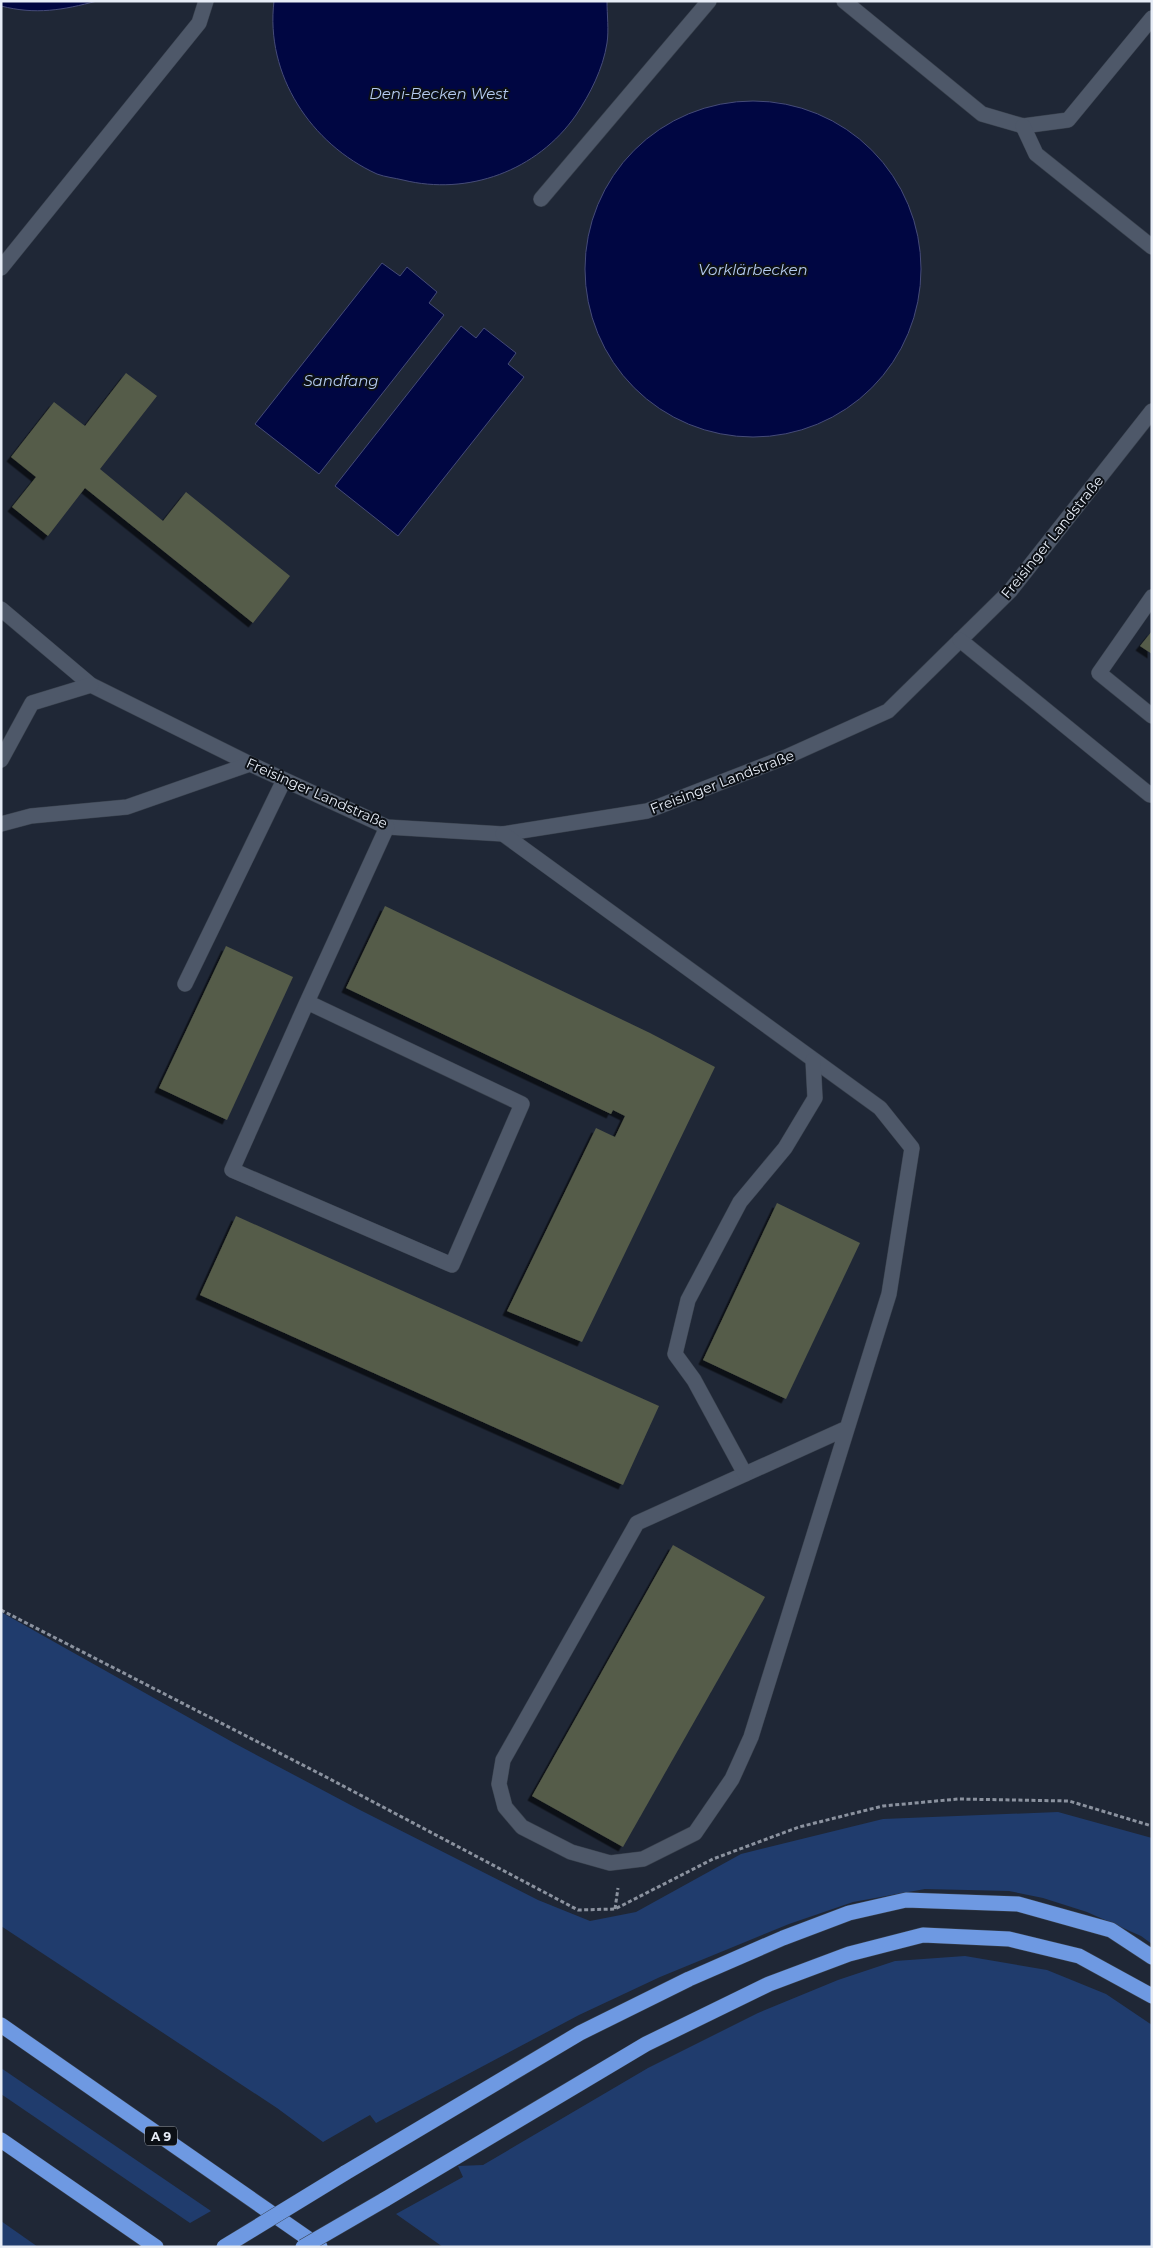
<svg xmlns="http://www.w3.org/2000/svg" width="1153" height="2248" font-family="Montserrat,sans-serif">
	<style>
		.green { fill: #203c6d }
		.water { fill: #000642; stroke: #454b78 }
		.building { fill: #555b49; filter: url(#shadow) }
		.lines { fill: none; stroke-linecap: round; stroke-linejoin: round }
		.lane-casing { stroke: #39414d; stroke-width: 16 }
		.highway-casing { stroke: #39414d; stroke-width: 16 }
		.path { stroke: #8b929f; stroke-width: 3; stroke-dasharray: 4 2.5; stroke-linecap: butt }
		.lane { stroke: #4e5869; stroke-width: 15 }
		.highway { stroke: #6e99e2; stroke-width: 15 }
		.highway-bridge-casing { stroke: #39414d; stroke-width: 16; stroke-linecap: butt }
		.highway-bridge { stroke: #6e99e2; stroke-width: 15 }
		.labels { text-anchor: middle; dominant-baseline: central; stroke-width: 4; stroke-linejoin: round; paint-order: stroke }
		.shield { fill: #0c1016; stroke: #a5abb4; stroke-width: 1 }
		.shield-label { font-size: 12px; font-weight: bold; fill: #e7edf7 }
		.street-label { font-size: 14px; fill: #e7edf7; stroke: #0c1016 }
		.water-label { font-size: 15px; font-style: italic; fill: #b5cbf0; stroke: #0c1016 }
	</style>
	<defs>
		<filter id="shadow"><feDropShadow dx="-4.5" dy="4.5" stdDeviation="0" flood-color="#0009"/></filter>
	</defs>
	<rect width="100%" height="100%" fill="#1f2736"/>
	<!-- green -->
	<g class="green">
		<path d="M1 1612 234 1743 360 1810 538 1900 590 1921 636 1912 741 1854 883 1819 1058 1812 1152 1838V1944L1141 1936 1087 1912 1043 1898 1009 1891 925 1889 853 1902 789 1924 660 1977 579 2015 376 2123 370 2115 323 2142 277 2108 1 1926Z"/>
		<path d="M965 1956 1047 1970 1106 1994 1152 2025V2247H443L396 2214 463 2177 458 2166 483 2165 648 2068 758 2013 838 1980 895 1961Z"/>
		<path d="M1 2068 211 2211 190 2223 1 2094Z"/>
		<path d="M1 2221 38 2247H1Z"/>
	</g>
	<!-- water -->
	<g class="water">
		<path d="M1 1H97C63 10 36 15 1 6Z"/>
		<path d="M274 1H607C607 15 609 30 607 43 603 69 590 94 576 115 537 171 468 196 403 180 395 178 385 177 377 174 311 144 265 75 274 1Z"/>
		<circle cx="753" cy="269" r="168"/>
		<path d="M382 263 400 276 407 267 437 292 429 303 444 315 319 474 255 424Z"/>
		<path d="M461 326 476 338 484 328 516 353 508 364 524 377 398 536 335 486Z"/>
	</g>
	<!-- building -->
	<g class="building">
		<path d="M126 373 157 396 100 469 163 521 186 492 290 576 253 623 85 488 48 536 12 507 36 477 11 457 54 402 85 426Z"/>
		<path d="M1152 631V654L1140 646Z"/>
		<path d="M385 906 650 1033 715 1067 582 1342 507 1311 596 1128 615 1137 625 1116 613 1110 611 1114 346 988Z"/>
		<path d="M226 946 293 977 227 1120 159 1088Z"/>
		<path d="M777 1203 860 1243 786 1399 703 1360Z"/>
		<path d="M236 1216 659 1406 623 1485 200 1295Z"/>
		<path d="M673 1545 765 1597 623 1847 532 1796Z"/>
	</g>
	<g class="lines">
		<defs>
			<g id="lane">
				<path d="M844 1 982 114 1023 126 1068 120 1152 18"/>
				<path d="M1023 126 1036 154 1152 247"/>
				<path d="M541 199 709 1"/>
				<path d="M1 268 199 23 206 1"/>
				<path d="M1152 597 1099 673 1152 716"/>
				<path d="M1 609 91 685 250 764 387 827 503 834 647 811 786 757 888 711 1010 591 1152 411"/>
				<path d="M960 640 1150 795 1152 793"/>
				<path d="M1 760 32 703 91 685"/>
				<path d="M1 824 31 816 127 807 250 764"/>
				<path d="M503 834 880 1108 912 1148 889 1294 751 1737 732 1779 695 1833 643 1859 610 1863 571 1852 522 1827 505 1807 499 1784 503 1760 637 1523 847 1428"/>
				<path d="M185 984 284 780"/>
				<path d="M307 1002 232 1170 452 1265 522 1104 307 1002 387 827"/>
				<path d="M745 1474 694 1380 675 1354 688 1300 740 1202 785 1148 815 1098 813 1060"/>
			</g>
			<g id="highway">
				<path d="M1 2025 320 2247"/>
				<path d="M1 2140 156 2247"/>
				<path d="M345 2173 580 2033 689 1979 783 1938 849 1913 906 1900 1018 1904 1111 1930 1152 1957"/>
				<path d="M384 2200 646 2044 769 1984 849 1954 923 1935 1009 1939 1079 1956 1152 1996"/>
			</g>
		</defs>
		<!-- lane casing -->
		<use href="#lane" class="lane-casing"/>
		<!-- highway casing -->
		<use href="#highway" class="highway-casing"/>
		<!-- path -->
		<g class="path">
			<path d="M1 1610 328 1778 578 1910 615 1909 713 1859 799 1827 883 1806 958 1799 1069 1801 1152 1826"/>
			<path d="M615 1909 618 1888"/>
		</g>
		<!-- lane -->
		<use href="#lane" class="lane"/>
		<!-- highway -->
		<use href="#highway" class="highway"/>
		<defs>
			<g id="highway-bridge">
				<path d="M224 2247 345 2173"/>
				<path d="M303 2247 384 2200"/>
			</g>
		</defs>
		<!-- highway-bridge casing -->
		<use href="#highway-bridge" class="highway-bridge-casing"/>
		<!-- highway-bridge -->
		<use href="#highway-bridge" class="highway-bridge"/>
	</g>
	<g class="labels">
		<!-- shield labels -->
		<rect class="shield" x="145" y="2126.5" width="32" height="19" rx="4"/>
		<g class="shield-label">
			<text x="161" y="2136">A 9</text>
		</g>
		<!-- street labels -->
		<g class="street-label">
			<text transform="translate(1052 537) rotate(-51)">Freisinger Landstraße</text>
			<text transform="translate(722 782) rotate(-21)">Freisinger Landstraße</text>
			<text transform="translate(317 793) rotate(24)">Freisinger Landstraße</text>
		</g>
		<!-- water labels -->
		<g class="water-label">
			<text x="439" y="93">Deni-Becken West</text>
			<text x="753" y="269">Vorklärbecken</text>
			<text x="341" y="380">Sandfang</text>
		</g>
	</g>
	<!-- border -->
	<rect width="1153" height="2248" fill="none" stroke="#e7edf7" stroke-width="5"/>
</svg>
